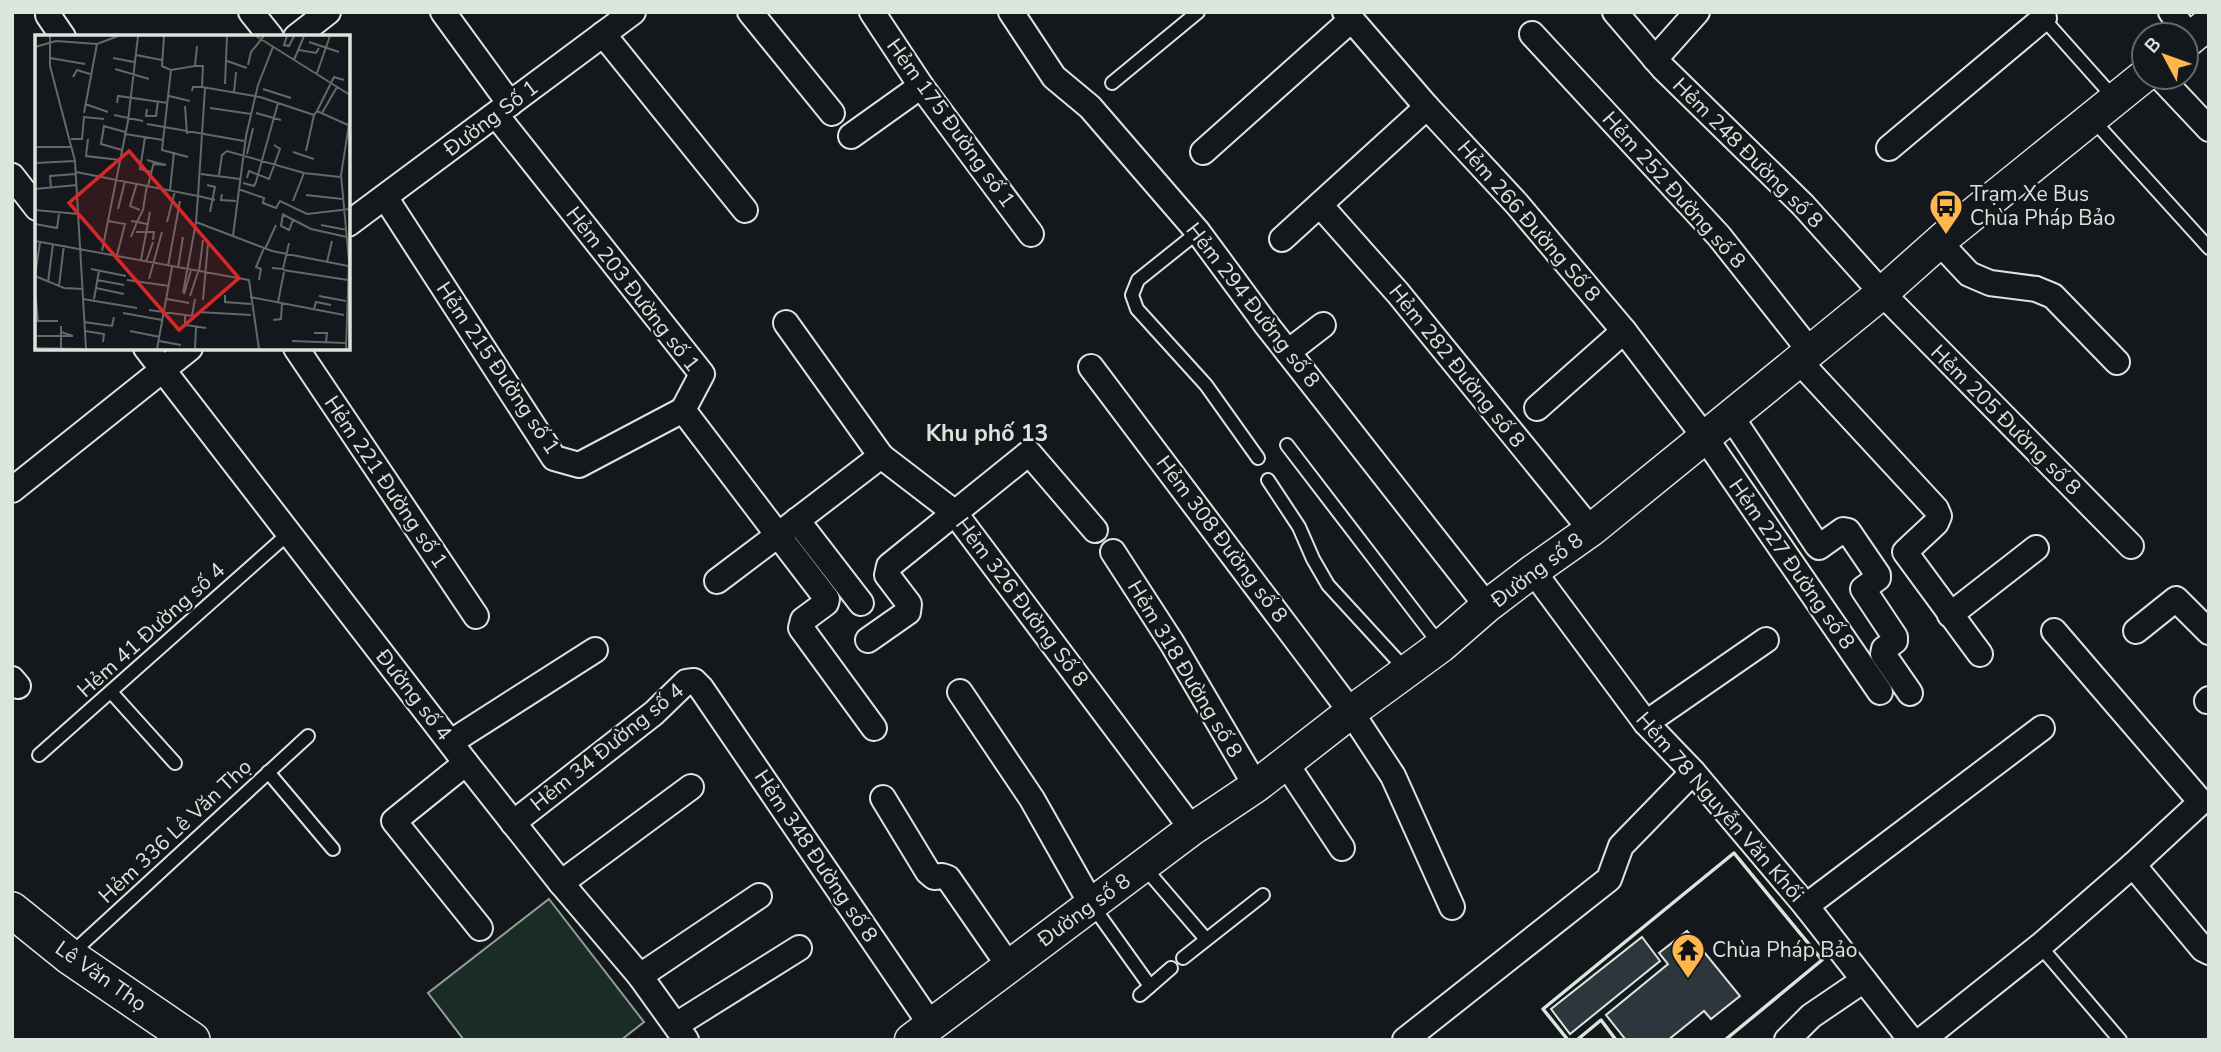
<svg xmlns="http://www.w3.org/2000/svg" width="2221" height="1052" font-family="'Nunito Sans',sans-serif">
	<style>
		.green { fill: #1a2d24; stroke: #939e99; stroke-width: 2 }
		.building { fill: #2c363c; stroke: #d8e6dc; stroke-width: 2 }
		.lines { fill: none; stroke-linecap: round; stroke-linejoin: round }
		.service-casing { stroke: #d8e6dc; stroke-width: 16 }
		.minor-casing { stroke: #d8e6dc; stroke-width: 28 }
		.tertiary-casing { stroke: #d8e6dc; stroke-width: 35 }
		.secondary-casing { stroke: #d8e6dc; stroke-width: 38 }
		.service { stroke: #14181c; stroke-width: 12 }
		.minor { stroke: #14181c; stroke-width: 24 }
		.tertiary { stroke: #14181c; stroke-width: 32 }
		.secondary { stroke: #14181c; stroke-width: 35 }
		.wall { stroke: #d8e6dc; stroke-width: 3.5 }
		.labels { text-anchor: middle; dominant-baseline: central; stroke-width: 5; stroke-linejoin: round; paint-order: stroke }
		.street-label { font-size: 21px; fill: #d8e6dc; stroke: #14181c }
		.poi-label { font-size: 21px; fill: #d8e6dc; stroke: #14181c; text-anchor: start }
		.neighbourhood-label { font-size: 23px; font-weight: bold; fill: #d8e6dc; stroke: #14181c }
		.inset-road { fill: none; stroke: #626a69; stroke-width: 2 }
		.view { fill: #d62828; fill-opacity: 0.15; stroke: #d62828; stroke-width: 3.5 }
		.inset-edge { fill: none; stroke: #d8e6dc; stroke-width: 3.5 }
	</style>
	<rect width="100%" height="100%" fill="#14181c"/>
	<!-- green -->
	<path class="green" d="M549 899 644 1022 621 1040H464L428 993Z"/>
	<!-- building -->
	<g class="building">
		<path d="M1687 931 1740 996 1711 1019 1704 1011 1668 1040H1626L1606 1015 1668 964 1659 953Z"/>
		<path d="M1642 937 1660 961 1570 1034 1551 1009Z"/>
	</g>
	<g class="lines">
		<defs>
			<g id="service">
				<path d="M2042 17 2116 100"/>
				<path d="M1112 83 1198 12"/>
				<path d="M2093 120 2209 248"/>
				<path d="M1198 232 1138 280 1132 295 1137 309 1206 385 1258 458"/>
				<path d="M1287 445 1441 646"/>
				<path d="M1268 480 1299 527 1313 559 1328 585 1407 671"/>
				<path d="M111 692 175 763"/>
				<path d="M39 755 288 534"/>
				<path d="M268 772 333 849"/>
				<path d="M1144 867 1205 938"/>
				<path d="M1092 905 1150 986"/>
				<path d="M2040 946 2120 1040"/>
				<path d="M72 953 308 736"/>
				<path d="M1183 958 1263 895"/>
				<path d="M1140 995 1171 968"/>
			</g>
			<g id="minor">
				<path d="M251 12 271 37"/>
				<path d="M443 12 510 104"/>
				<path d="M750 12 832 113"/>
				<path d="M872 12 921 86 1031 234"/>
				<path d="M1011 12 1054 77 1090 107 1198 232 1265 323 1487 606"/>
				<path d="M1345 12 1427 107 1517 204 1624 331 1704 436 1880 692"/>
				<path d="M1615 12 1663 68 1803 205 1882 293 2131 546"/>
				<path d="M2171 12 2191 38"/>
				<path d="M48 15 63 37"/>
				<path d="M603 34 745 210"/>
				<path d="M1532 34 1719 236 1810 351"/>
				<path d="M296 37 328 12"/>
				<path d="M1655 59 1697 12"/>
				<path d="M2160 77 2209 129"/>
				<path d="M496 115 702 374 683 410 778 535 717 581"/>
				<path d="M851 136 921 86"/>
				<path d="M1889 148 2044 18"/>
				<path d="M1203 152 1351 20"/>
				<path d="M12 176 37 208"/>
				<path d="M385 197 554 458 579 465 683 410"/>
				<path d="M1320 205 1398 293 1591 530"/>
				<path d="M348 224 633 12"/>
				<path d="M1282 239 1427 107"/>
				<path d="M1939 242 1969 274 1990 283 2036 289 2053 296 2117 362"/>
				<path d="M786 323 881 456 954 512 1192 829"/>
				<path d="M146 348 466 763 561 883 640 976 686 1040"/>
				<path d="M296 348 476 616"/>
				<path d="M1288 352 1323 325"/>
				<path d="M1799 361 1936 509 1939 516 1936 523 1905 552 1980 654"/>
				<path d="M1091 367 1351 712 1393 776 1452 907"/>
				<path d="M1537 408 1624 331"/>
				<path d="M1730 415 1817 545 1819 547 1843 530 1848 531 1878 575V578L1863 589 1895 637V641L1884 649 1883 654 1910 693"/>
				<path d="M12 490 190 348"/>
				<path d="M797 520 861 603"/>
				<path d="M1113 552 1172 643 1256 786"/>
				<path d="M1533 571 1646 723 1693 772 1806 906 1911 1040"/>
				<path d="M1950 615 2036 548"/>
				<path d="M2136 631 2176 599 2209 632"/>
				<path d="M868 640 908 612 909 604 887 575 889 566 1029 453 1095 530"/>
				<path d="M12 679 18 686"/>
				<path d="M960 692 1032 799 1092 905"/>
				<path d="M2207 701 2209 699"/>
				<path d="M1646 723 1766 640"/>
				<path d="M874 728 801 628 803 620 826 603 827 599 778 535 881 456"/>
				<path d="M451 742 595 650"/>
				<path d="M1285 762 1342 848"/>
				<path d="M466 763 394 821 480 928"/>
				<path d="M883 798 928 872 934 877 942 876 948 878 1009 966"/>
				<path d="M513 823 654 713 686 682 694 681 701 688 931 1025"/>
				<path d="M2133 865 2203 949 2209 952"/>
				<path d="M561 883 691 787"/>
				<path d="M1806 906 2042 728"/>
				<path d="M640 976 759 896"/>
				<path d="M676 1025 799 948"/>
				<path d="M1405 1040 1609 879 1621 846 1693 772"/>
				<path d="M1787 1040 1811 1016 1864 980"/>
				<path d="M1922 1040 2040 946 2133 865 2201 802 2054 631"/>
			</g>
			<g id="tertiary">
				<path d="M2186 42 2209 23"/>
				<path d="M911 1040 1192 829 1256 786 1351 712 1441 646 1487 606 1533 571 1591 530 1882 293 1946 236 2144 76"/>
			</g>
			<path id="secondary" d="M12 910 69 956 192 1040"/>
		</defs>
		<!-- service casing -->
		<use href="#service" class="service-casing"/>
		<!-- minor casing -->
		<use href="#minor" class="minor-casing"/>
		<!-- tertiary casing -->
		<use href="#tertiary" class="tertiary-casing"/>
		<!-- secondary casing -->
		<use href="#secondary" class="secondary-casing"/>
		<!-- service -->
		<use href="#service" class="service"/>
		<!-- minor -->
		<use href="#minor" class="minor"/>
		<!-- tertiary -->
		<use href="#tertiary" class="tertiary"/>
		<!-- secondary -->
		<use href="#secondary" class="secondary"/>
		<!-- wall -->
		<g class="wall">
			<path d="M1568 1040 1543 1009 1734 853 1822 960 1725 1040"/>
			<path d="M1577 1040 1601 1020 1616 1040"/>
		</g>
	</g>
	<!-- icons -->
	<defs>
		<symbol id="bus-pin" viewBox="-11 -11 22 30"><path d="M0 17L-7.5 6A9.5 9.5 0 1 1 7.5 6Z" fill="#ffb74d" stroke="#14181c"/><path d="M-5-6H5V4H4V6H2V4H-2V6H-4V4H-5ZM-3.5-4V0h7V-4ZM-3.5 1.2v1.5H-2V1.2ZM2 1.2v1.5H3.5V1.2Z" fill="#111"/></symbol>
		<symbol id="temple-pin" viewBox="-11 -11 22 30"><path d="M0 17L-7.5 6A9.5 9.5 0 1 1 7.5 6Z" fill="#ffb74d" stroke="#14181c"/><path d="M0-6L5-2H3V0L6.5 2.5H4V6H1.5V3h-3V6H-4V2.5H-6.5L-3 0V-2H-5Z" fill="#111"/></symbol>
	</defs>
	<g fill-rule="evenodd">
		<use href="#bus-pin" x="1927" y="187" width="38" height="52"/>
		<use href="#temple-pin" x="1669" y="931" width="38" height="52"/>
	</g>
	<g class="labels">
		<!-- street labels -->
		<g class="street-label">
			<text transform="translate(491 118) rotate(-37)">Đường Số 1</text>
			<text transform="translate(951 123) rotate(54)">Hẻm 175 Đường số 1</text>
			<text transform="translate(1748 153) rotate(45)">Hẻm 248 Đường số 8</text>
			<text transform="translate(1674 190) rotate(48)">Hẻm 252 Đường số 8</text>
			<text transform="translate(1529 221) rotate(49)">Hẻm 266 Đường Số 8</text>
			<text transform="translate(633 289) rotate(52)">Hẻm 203 Đường số 1</text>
			<text transform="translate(1253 305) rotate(52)">Hẻm 294 Đường số 8</text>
			<text transform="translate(1457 366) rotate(51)">Hẻm 282 Đường số 8</text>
			<text transform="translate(498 368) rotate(56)">Hẻm 215 Đường số 1</text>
			<text transform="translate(2006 420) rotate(45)">Hẻm 205 Đường số 8</text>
			<text transform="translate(386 482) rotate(56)">Hẻm 221 Đường số 1</text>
			<text transform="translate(1222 539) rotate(53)">Hẻm 308 Đường số 8</text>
			<text transform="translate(1792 564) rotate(55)">Hẻm 227 Đường số 8</text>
			<text transform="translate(1537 570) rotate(-37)">Đường số 8</text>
			<text transform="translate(1022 602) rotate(53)">Hẻm 326 Đường Số 8</text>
			<text transform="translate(151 630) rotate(-42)">Hẻm 41 Đường số 4</text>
			<text transform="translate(1185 669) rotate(59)">Hẻm 318 Đường số 8</text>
			<text transform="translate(414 695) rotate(52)">Đường số 4</text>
			<text transform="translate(607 747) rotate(-39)">Hẻm 34 Đường số 4</text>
			<text transform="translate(1720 807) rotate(49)">Hẻm 78 Nguyễn Văn Khối</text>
			<text transform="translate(175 831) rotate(-43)">Hẻm 336 Lê Văn Thọ</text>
			<text transform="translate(816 856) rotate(56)">Hẻm 348 Đường số 8</text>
			<text transform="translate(1084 910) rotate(-36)">Đường số 8</text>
			<text transform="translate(101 976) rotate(35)">Lê Văn Thọ</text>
		</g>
		<!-- poi labels -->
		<g class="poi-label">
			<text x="1970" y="194">Trạm Xe Bus<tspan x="1970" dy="24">Chùa Pháp Bảo</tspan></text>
			<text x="1712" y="950">Chùa Pháp Bảo</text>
		</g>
		<!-- neighbourhood labels -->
		<g class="neighbourhood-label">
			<text x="987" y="433">Khu phố 13</text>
		</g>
	</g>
	<!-- overview -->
	<g transform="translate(35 35)">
		<rect width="315" height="315" fill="#14181c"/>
		<path class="inset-road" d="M15 1V31L40 126 51 314M129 1 127 31 136 35 127 115 153 122M221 1 315 60M252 1 249 10 254 11 259 1M274 7 304 17M0 12 21 6 62 9 83 1M264 15 281 18 284 13M101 20 127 25M15 23 50 29M78 23 99 27M259 25 269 1M192 26 212 33M213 30 216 17 229 1M160 31H168L167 52M80 34 114 44M136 35 160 31 162 11M282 38 295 1M38 42 42 35 55 39M190 49 192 1M170 53 163 161 180 165M228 54 256 63M157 56 158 52H167L225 62 279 80 282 76 313 90M199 58 201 37M134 61 155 66M82 68 83 61 133 68M50 69 73 77M150 71 152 99M175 73 216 79M112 74 111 81H121L123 66M282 76 299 42 309 45M49 78 62 9M221 78 246 85M287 78 302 52M79 80 108 86M112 89 209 106M90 99 128 105M110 102 105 134 116 137M36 104H47L49 82 69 84M53 104 51 121 85 125M0 112H36M87 115 66 109 69 91 90 97M271 116 279 80M258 117 279 124M212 119 218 93M112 125 119 127 113 151M0 128 40 126M118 129 131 130 119 127M41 137 163 161 161 187 237 216 313 231M166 139 205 144M184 140 187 120 192 116 269 138 305 142M212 143 214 136 234 144 245 114 239 110M102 148 95 171 105 175M208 148 219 151 221 147 243 68M172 150 180 152 175 177M16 153 15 141 41 139M0 154 42 150M203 154 229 163 228 168 241 173 245 166 272 179 315 174M135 155 139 117M187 159 186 165 201 166M271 160 307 164M258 166 269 138M83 174 90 146M0 175 43 179M247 179 276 194 312 202M248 179 246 191 254 195 258 185M73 186 90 189 82 220M96 186 102 187 108 175 112 150M132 187 140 156M0 189 22 193 24 179M286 190 312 195M101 197H119L118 205M198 201 211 101 223 50 238 12M96 202 102 187 112 189M0 206 214 245 224 314M230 214 241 190M67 216 93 86 103 1M106 225 115 177M111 227 118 207M292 227 297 206M133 231 145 166M143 233 148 202M237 233 248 234 254 208M56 234 91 241M248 235 313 245M164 237 168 205M0 241 29 253 48 254M0 241 5 207M114 244 127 197M62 245 89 250M92 245 134 251M224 245 226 234 221 232 229 213M13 247 18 209M24 251 29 210M61 253 89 259M0 255 3 286M148 258 161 187M149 259 156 235M190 260V267L216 269M155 261 163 237M284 261 311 266M215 262 309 280M48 264 102 273M59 264 64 236M132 264 154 268M168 265 173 209M243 267 249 237M279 274 281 267 296 270M114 275 157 281 160 264M163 277 216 280M88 278 127 285M150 280V290L171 293M238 285 246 284 247 268M0 286H23M49 287 77 291 79 282M50 296 69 299 68 307M95 296 125 302M279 298H292L291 307M0 301H38L26 297M124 306 146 310M257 306 310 308M0 313 48 314M26 314V291M122 314 137 232M160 314 161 292M311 314 314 226 306 140 315 83"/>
		<path class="view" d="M94 116 204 243 144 295 34 168Z"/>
		<rect width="315" height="315" class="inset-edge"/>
	</g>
	<!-- border -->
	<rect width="2221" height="1052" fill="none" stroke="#d8e6dc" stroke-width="28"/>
	<!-- north arrow -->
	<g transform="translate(2165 56) rotate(311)"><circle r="33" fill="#14181c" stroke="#626a69" stroke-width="2"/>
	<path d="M0-5L12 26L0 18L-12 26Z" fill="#ffb74d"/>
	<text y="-10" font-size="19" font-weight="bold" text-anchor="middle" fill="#d8e6dc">B</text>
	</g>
</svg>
